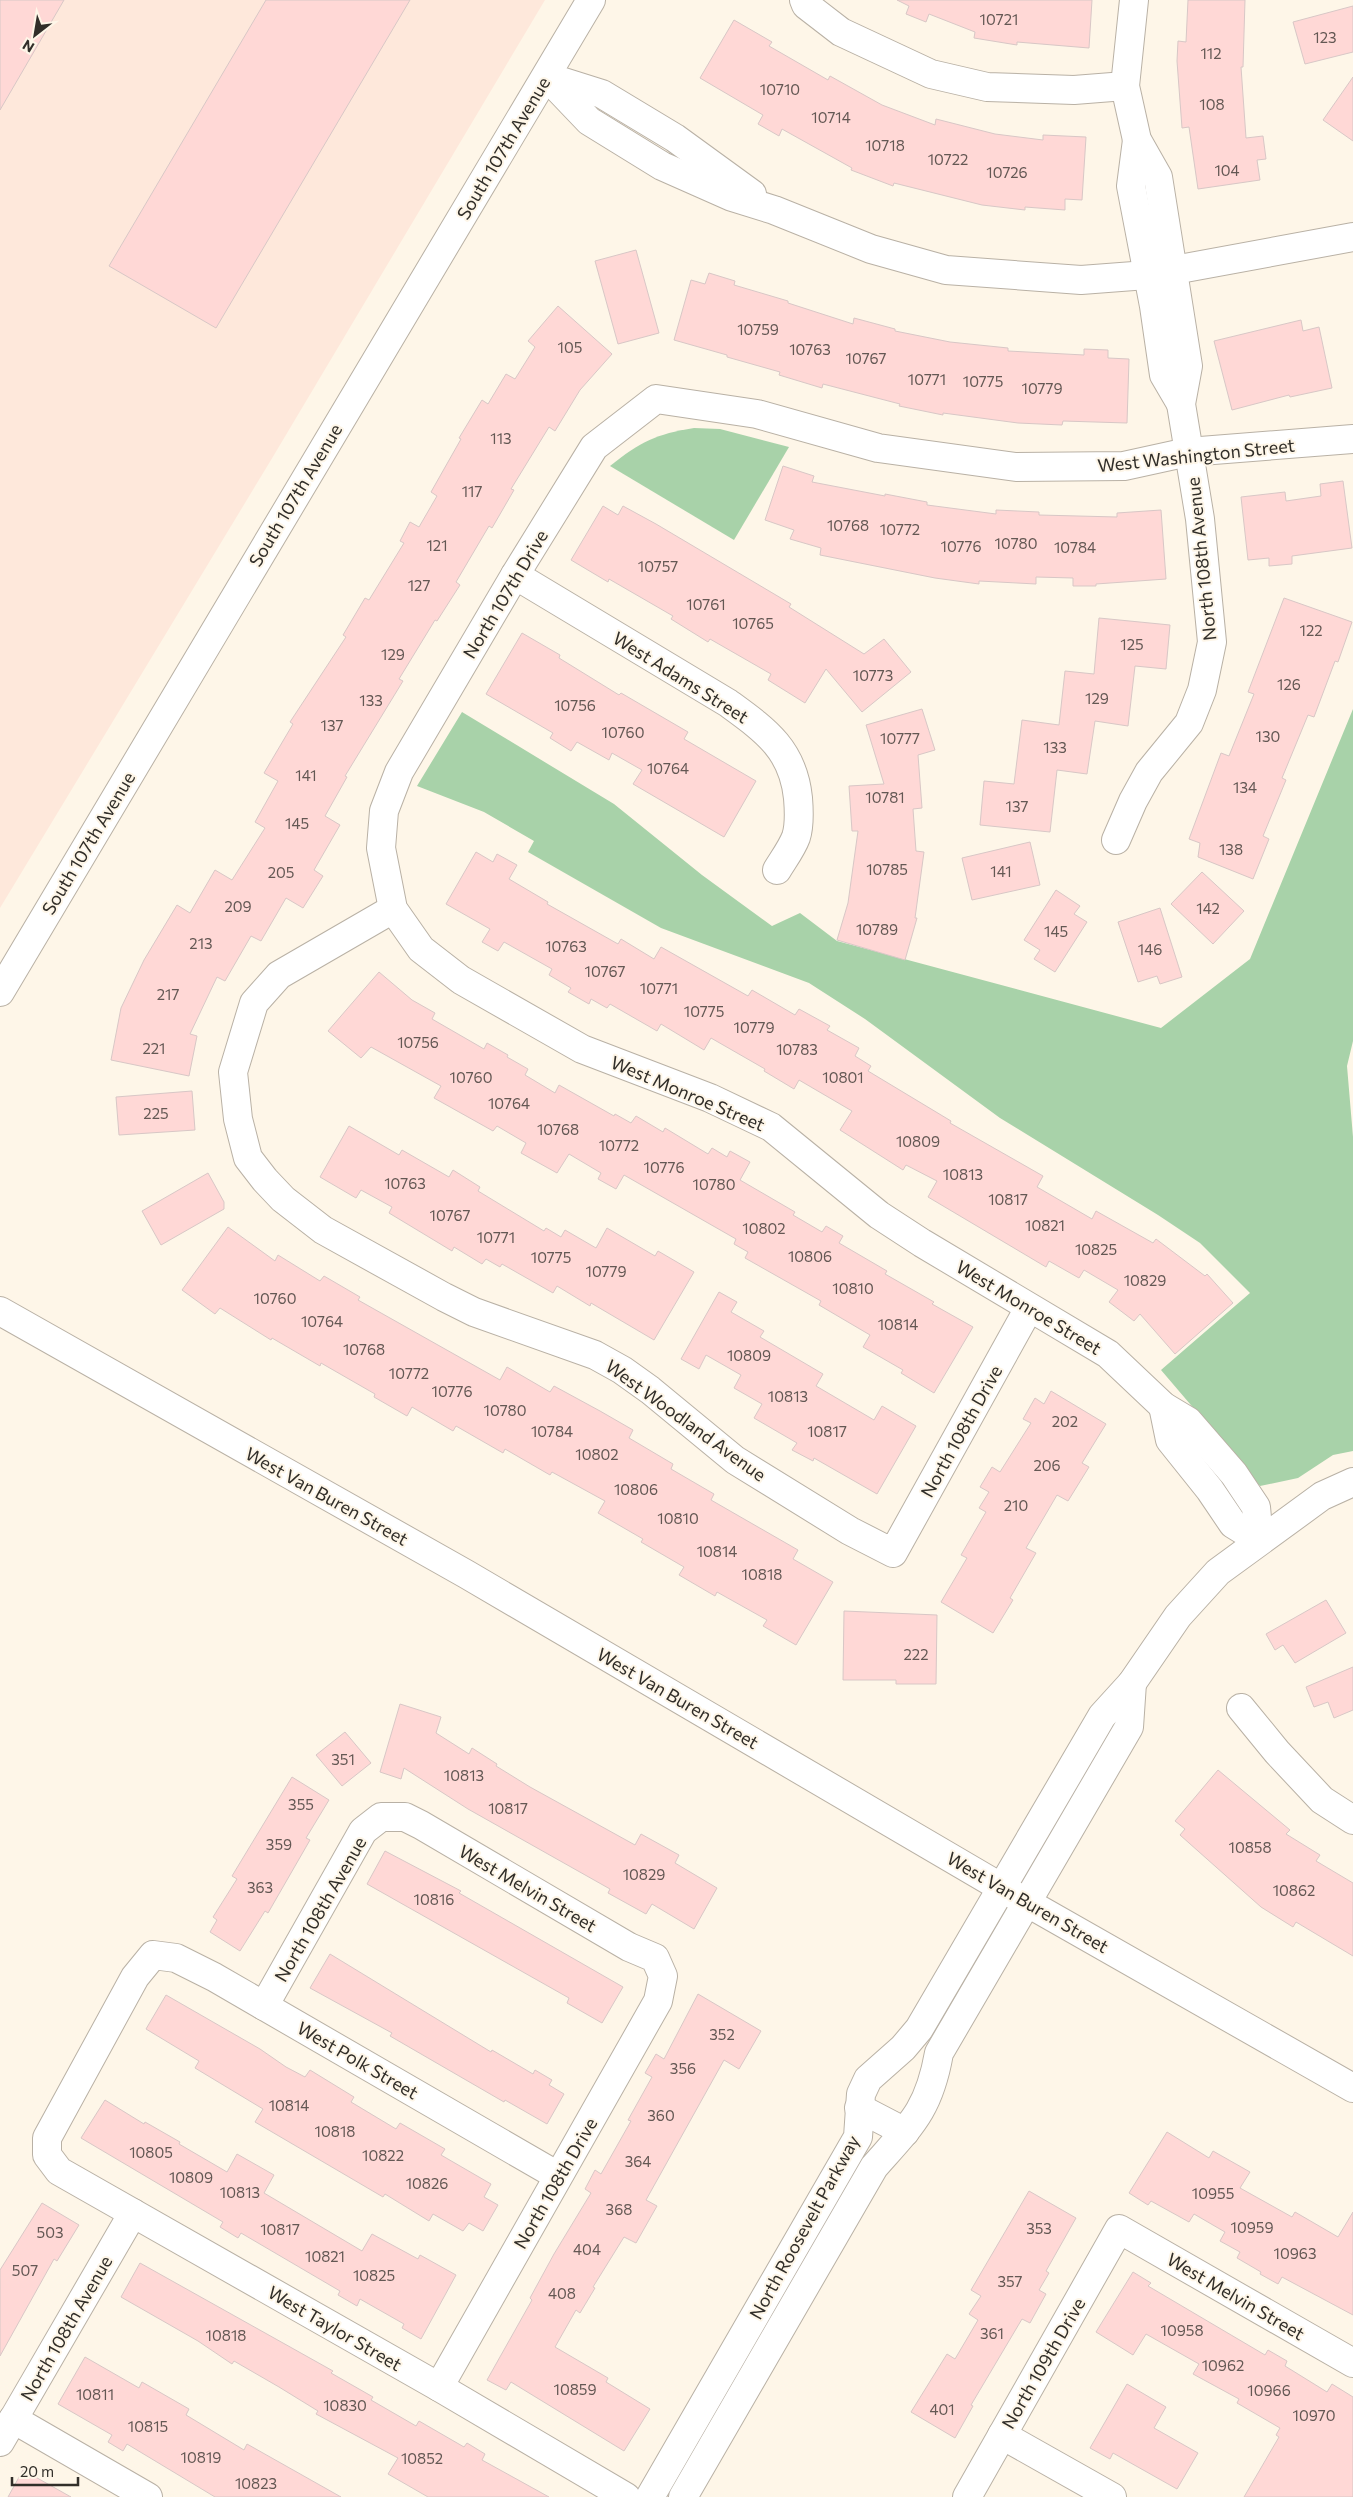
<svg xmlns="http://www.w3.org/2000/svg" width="1353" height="2497" font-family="Commissioner,sans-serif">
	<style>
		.industrial { fill: #fee8db }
		.green { fill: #a8d2a9 }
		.building { fill: #ffd8d6; stroke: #d8c7c6 }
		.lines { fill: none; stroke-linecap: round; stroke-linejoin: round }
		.minor-casing { stroke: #b9b1a5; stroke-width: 30 }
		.major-casing { stroke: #b9b1a5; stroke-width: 30 }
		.minor { stroke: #fff; stroke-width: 28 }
		.major { stroke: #fff; stroke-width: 28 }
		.labels { text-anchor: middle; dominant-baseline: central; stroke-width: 4; stroke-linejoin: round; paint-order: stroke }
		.number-label { font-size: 15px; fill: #645854 }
		.street-label { font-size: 18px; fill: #312e29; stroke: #fef6e8 }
	</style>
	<rect width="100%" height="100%" fill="#fef6e8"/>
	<!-- industrial -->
	<path class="industrial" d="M0 0H545L271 460 0 908Z"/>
	<!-- green -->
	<g class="green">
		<path d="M694 428 720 429 789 447 734 540 610 466C640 442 656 434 694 428Z"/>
		<path d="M1353 709V1041L1347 1066 1353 1137V1451L1333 1455 1298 1478 1260 1486 1161 1370 1250 1293 1200 1243 1158 1215 1000 1118 865 1019 809 983 661 928 528 852 534 841 484 812 417 786 462 712 614 804 702 875 772 926 800 913 837 941 1161 1028 1250 959Z"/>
	</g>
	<!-- building -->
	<g class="building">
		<path d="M0 0H64L0 110Z"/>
		<path d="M266 0H410L216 328 109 266Z"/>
		<path d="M897 0H1092L1089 48 1017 42V45L974 38 975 32 929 14 926 22 906 14 909 6Z"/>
		<path d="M1188 0H1245L1243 67H1241L1246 138 1263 136 1266 159 1257 160 1260 180 1198 189 1189 127 1182 128 1177 61 1178 41 1186 42Z"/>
		<path d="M1353 6V52L1305 64 1293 22Z"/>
		<path d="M734 20 772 42 769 46 828 80 830 76 882 105 935 125 936 119 995 134 1043 140V135L1086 137 1082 200 1065 199V210L1025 207V210L982 205 894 183 893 186 851 170 852 168 782 129 779 136 758 124 763 115 700 78Z"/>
		<path d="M1353 77V141L1323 120Z"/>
		<path d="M636 250 659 333 618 344 595 261Z"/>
		<path d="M709 273 735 281 734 285 788 301V303L853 324 854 318 895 329V331L950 342 1008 348V351L1084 355V349L1108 350V358L1129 359 1127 423 1063 421 1062 425 1018 423 943 413V415L899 406 900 404 823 384 822 388 779 375 780 372 727 357V355L674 340 691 280 705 284Z"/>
		<path d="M558 306 612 354 580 390 555 431 549 427 511 489 514 490 492 528 489 526 456 582 460 585 437 621 435 620 399 679 403 681 345 776 347 777 325 816 340 825 314 870 323 876 303 908 286 898 261 941 251 936 225 981 217 977 190 1034 197 1036 189 1076 111 1060 121 1008 144 960 177 905 190 913 215 870 232 880 265 828 255 822 278 781 264 773 293 724 290 722 346 637 343 635 365 598 369 600 404 543 400 541 410 522 419 527 437 496 431 492 461 439 459 438 482 400 488 404 506 374 515 379 535 347 528 341Z"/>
		<path d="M1301 320 1303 331 1319 327 1332 388 1290 397 1289 395 1232 410 1214 341Z"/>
		<path d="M783 466 814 476 812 482 885 496V494L927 502V505L996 514V510L1039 512V515L1117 517V513L1161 510 1166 579 1096 584V586H1073V578L1036 577V584L979 581V584L935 578 820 555 821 548 790 539 794 530 765 520Z"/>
		<path d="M1343 481 1352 548 1292 556V564L1269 566V558L1248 560 1241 497 1285 492 1286 501 1321 496 1320 484Z"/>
		<path d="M603 506 618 515 623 506 656 524 791 604 789 607 864 654 884 639 911 672 862 712 826 669 805 703 768 680 771 674 710 639 708 642 671 619 673 616 609 579 608 582 571 560Z"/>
		<path d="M1284 598 1352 622 1338 662 1335 661 1314 717 1308 715 1282 778 1286 780 1263 836 1269 839 1253 879 1198 857 1200 843 1189 839 1221 753 1229 756 1254 694 1248 692Z"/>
		<path d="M1099 618 1170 625 1166 669 1135 666 1128 726 1095 721 1087 774 1057 770 1050 832 980 825 984 781 1014 784 1022 720 1059 725 1065 671 1094 674Z"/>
		<path d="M522 633 560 655 559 658 619 695 621 693 688 732 684 739 756 781 724 837 633 784 642 770 612 753 609 760 577 742 571 751 550 738 553 733 486 694Z"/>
		<path d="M922 709 935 750 918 755 922 808 913 809 916 851 924 852 915 918H917L905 960 837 940 848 903 858 831H852L849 786 884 784 866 725Z"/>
		<path d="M1030 842 1040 885 972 900 962 858Z"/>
		<path d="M476 852 493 862 497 854 517 865 509 879 548 902 547 904 618 944 621 939 654 959 661 947 748 996 752 990 795 1015 799 1009 830 1026 827 1030 859 1048 855 1056 871 1066 868 1071 951 1121 950 1123 1043 1176 1037 1187 1092 1219 1096 1211 1153 1243 1156 1239 1205 1276 1207 1274 1233 1303 1175 1354 1140 1314 1134 1321 1109 1302 1118 1290 1084 1270 1079 1278 1049 1261 1046 1267 928 1197 937 1181 906 1165 903 1170 840 1130 852 1111 799 1080 794 1089 764 1071 765 1069 711 1038 704 1050 661 1024 657 1031 610 1004 607 1008 591 999 589 1004 568 992 571 988 549 975 552 969 504 942 498 951 482 942 490 929 446 904Z"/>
		<path d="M1202 872 1244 911 1213 944 1171 904Z"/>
		<path d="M1056 890 1080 906 1074 914 1087 922 1055 972 1034 959 1040 950 1024 940Z"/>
		<path d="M1160 908 1182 977 1160 984 1157 976 1138 982 1118 922Z"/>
		<path d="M379 972 412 1000 435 1013 432 1019 484 1049 487 1043 508 1055 507 1057 528 1069 525 1075 555 1093 559 1085 614 1116 615 1114 631 1123 636 1116 663 1132 665 1128 708 1154 712 1148 727 1157 730 1151 750 1162 740 1180 795 1212 793 1215 822 1232 826 1226 843 1236 839 1243 887 1271 885 1274 934 1302 932 1304 973 1327 934 1393 901 1373 903 1370 863 1347 870 1335 819 1305 821 1301 745 1258 748 1252 734 1244 736 1239 624 1175 616 1189 598 1179 601 1173 569 1154 557 1173 521 1153 526 1143 497 1126 493 1131 434 1098 441 1086 371 1047 361 1058 328 1031Z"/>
		<path d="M192 1091 195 1130 119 1135 116 1097Z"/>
		<path d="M349 1126 399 1155 402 1150 449 1177 453 1170 480 1187 478 1191 544 1231 546 1228 561 1237 565 1230 596 1248 607 1228 655 1256 658 1251 694 1272 654 1340 591 1303 590 1306 557 1286 553 1293 502 1264 500 1267 486 1259 482 1264 454 1247 452 1251 389 1213 392 1207 361 1190 356 1198 320 1177Z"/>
		<path d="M208 1173 224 1202V1209L161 1245 142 1211Z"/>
		<path d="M228 1227 275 1261 278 1255 320 1281 324 1276 360 1297 358 1300 500 1380 507 1367 550 1392 554 1386 600 1411 633 1430 629 1438 673 1464 671 1469 714 1494 711 1500 798 1550 793 1559 833 1582 796 1645 763 1626 767 1620 717 1592 715 1596 679 1575 684 1567 641 1542 643 1539 598 1513 605 1501 552 1472 550 1475 505 1449 503 1453 456 1426 453 1431 412 1407 407 1416 374 1397 375 1394 321 1363 320 1366 272 1338 271 1340 220 1308 215 1314 182 1290Z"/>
		<path d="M719 1292 737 1302 731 1312 764 1331 760 1337 823 1374 816 1386 874 1420 882 1406 916 1426 877 1494 814 1458 813 1461 792 1450 797 1443 754 1418 762 1404 734 1388 741 1375 706 1355 699 1369 681 1359Z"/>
		<path d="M1051 1391 1106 1424 1082 1463 1089 1467 1068 1501 1057 1495 1026 1548 1036 1553 1010 1598 1013 1600 993 1633 941 1602 967 1558 961 1555 986 1512 979 1508 989 1492 980 1487 992 1467 1000 1472 1031 1423 1023 1419 1035 1398 1044 1404Z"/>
		<path d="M1326 1600 1346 1633 1295 1663 1283 1645 1275 1650 1266 1634Z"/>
		<path d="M844 1611 937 1615 936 1684H896V1680H843Z"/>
		<path d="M1353 1667V1710L1334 1718 1328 1702 1314 1707 1306 1687Z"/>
		<path d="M400 1704 441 1717 436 1733 469 1754 472 1748 497 1764 496 1766 530 1787 635 1845 641 1834 679 1855 675 1863 717 1888 694 1929 652 1904 646 1914 608 1893 610 1889 468 1809 404 1768 401 1779 380 1772Z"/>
		<path d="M345 1732 371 1763 342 1786 316 1755Z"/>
		<path d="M1218 1770 1290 1830 1286 1834 1320 1855 1316 1861 1353 1883V1956L1296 1922 1293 1927 1261 1907 1180 1835 1185 1829 1175 1821Z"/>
		<path d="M292 1777 329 1800 306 1838 310 1840 268 1913 265 1911 240 1951 210 1932 217 1920 213 1917 237 1879 232 1876Z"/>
		<path d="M385 1851 461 1891 459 1893 623 1987 602 2023 567 2003 569 1998 367 1884Z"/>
		<path d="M330 1954 491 2052 492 2050 533 2074 535 2070 552 2080 549 2085 564 2094 547 2124 505 2100 504 2102 390 2036 392 2033 310 1988Z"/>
		<path d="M698 1994 761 2031 739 2069 724 2060 646 2200 657 2206 636 2243 624 2237 593 2287 595 2288 580 2313 576 2310 555 2347 608 2378 606 2382 650 2409 624 2451 511 2382 506 2390 487 2380 532 2300 530 2298 554 2254 591 2193 585 2189 595 2170 601 2174 631 2121 628 2120 652 2077 645 2073 656 2054 664 2059Z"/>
		<path d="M166 1995 260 2049 286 2067 305 2077 310 2070 354 2097 351 2102 396 2129 400 2123 445 2149 441 2155 491 2184 484 2197 498 2205 483 2231 469 2223 463 2231 433 2214 429 2221 385 2194 383 2197 255 2122 263 2109 195 2068 199 2061 146 2029Z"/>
		<path d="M105 2100 144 2124 145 2122 180 2142 179 2144 227 2172 237 2154 274 2175 264 2193 362 2251 372 2234 418 2259 420 2255 456 2275 421 2339 402 2328 404 2324 360 2299 357 2306 338 2295 340 2291 241 2233 238 2238 220 2227 223 2222 81 2138Z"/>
		<path d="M1167 2132 1209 2158 1213 2151 1250 2172 1240 2188 1292 2217 1295 2212 1338 2237 1353 2212V2315L1282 2277 1278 2284 1260 2274 1261 2272 1237 2258 1240 2252 1220 2241 1225 2232 1194 2214 1189 2222 1151 2201 1148 2205 1129 2193Z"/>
		<path d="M1029 2191 1076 2218 1046 2271 1049 2273 1039 2290 1046 2294 1030 2323 1022 2319 971 2405 973 2406 955 2438 911 2412 947 2354 955 2359 978 2320 969 2314 981 2296 971 2290Z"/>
		<path d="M42 2203 79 2225 57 2261 54 2259 0 2356V2270Z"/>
		<path d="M140 2263 333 2371 331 2373 373 2397 371 2400 416 2426 419 2421 464 2447 467 2443 485 2454 482 2460 549 2497H428L388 2474 398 2458 316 2414 318 2411 279 2387 234 2361 232 2364 198 2341 121 2297Z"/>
		<path d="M1133 2272 1151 2283 1148 2286 1265 2355 1268 2350 1287 2361 1285 2366 1327 2392 1332 2384 1353 2397V2497H1244L1279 2437 1276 2435 1280 2428 1237 2403 1239 2399 1193 2374 1199 2364 1146 2334 1133 2355 1096 2332Z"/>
		<path d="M85 2357 139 2388 142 2382 189 2409 186 2415 244 2450 247 2444 341 2497H215L127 2444 123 2451 108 2442 112 2435 58 2404Z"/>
		<path d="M1127 2384 1166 2407 1154 2428 1198 2453 1177 2489 1113 2453 1110 2459 1090 2448Z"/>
		<path d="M23 2470 71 2497H8Z"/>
	</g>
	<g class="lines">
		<defs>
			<g id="minor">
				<path d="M804 0 806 5 841 32 931 74 987 87 1074 90 1125 86"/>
				<path d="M547 77 589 121 662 166 732 197 774 210 871 249 946 270 1081 280 1147 275 1353 237"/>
				<path d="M548 77 602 94 675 138 752 194"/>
				<path d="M1137 140 1131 186 1154 306 1164 375 1181 404"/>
				<path d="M515 575 728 703C765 730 793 749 798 798 799 810 800 825 796 837 792 848 783 860 777 870"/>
				<path d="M1116 840 1133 801 1149 772 1189 723 1202 690 1212 642 1200 519 1181 404 1188 366 1158 177 1137 140 1125 86 1134 0"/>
				<path d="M393 909 279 975 254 1003 233 1072 238 1119 248 1158 265 1180 283 1199 323 1230 444 1297 474 1312 595 1355 622 1370 650 1390 735 1460 850 1531 893 1553 1029 1308"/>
				<path d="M1163 1406 1170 1440 1210 1490 1233 1524 1259 1540"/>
				<path d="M1259 1540 1256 1507 1234 1474 1188 1421 1163 1406 1108 1354 922 1243 879 1215 771 1127 710 1098 582 1049 461 980 421 949 393 909 381 848 384 811 399 772 515 575 594 447 656 399 757 414 878 448 1016 467 1124 466 1188 452 1353 439"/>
				<path d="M1241 1708 1277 1752 1322 1800 1353 1820"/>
				<path d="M264 2006 363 1831 381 1817H405L421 1825 629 1947 655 1958 663 1976 658 2001 439 2387"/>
				<path d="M859 2108 905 2132"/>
				<path d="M558 2176 214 1977 176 1958 153 1955 135 1977 47 2138V2155L59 2171 439 2387 626 2497"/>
				<path d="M13 2419 148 2497"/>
				<path d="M1002 2435 1112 2497"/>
				<path d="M0 2442 133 2213"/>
				<path d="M650 2497 858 2137 861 2094 868 2079 903 2048 919 2029 1102 1716 1132 1683 1178 1616 1218 1572 1322 1496 1353 1482"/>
				<path d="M683 2497 874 2167C911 2125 929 2110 939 2053L1129 1727 1132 1683"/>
				<path d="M967 2497 1119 2229 1353 2363"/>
			</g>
			<g id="major">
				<path d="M0 992 591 0"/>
				<path d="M0 1311 466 1574 1026 1902 1353 2088"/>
			</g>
		</defs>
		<!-- minor casing -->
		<use href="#minor" class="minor-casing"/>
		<!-- major casing -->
		<use href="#major" class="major-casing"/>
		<!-- minor -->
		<use href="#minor" class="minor"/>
		<!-- major -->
		<use href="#major" class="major"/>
	</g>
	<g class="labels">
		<!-- number labels -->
		<g class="number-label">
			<text x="999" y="19">10721</text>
			<text x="1325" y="37">123</text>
			<text x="1211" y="53">112</text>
			<text x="780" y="89">10710</text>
			<text x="1212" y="104">108</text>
			<text x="831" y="117">10714</text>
			<text x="885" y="145">10718</text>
			<text x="948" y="159">10722</text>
			<text x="1227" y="170">104</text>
			<text x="1007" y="172">10726</text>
			<text x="758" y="329">10759</text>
			<text x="570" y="347">105</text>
			<text x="810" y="349">10763</text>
			<text x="866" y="358">10767</text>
			<text x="927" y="379">10771</text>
			<text x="983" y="381">10775</text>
			<text x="1042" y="388">10779</text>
			<text x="501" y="438">113</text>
			<text x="472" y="491">117</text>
			<text x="848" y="525">10768</text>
			<text x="900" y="529">10772</text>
			<text x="1016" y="543">10780</text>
			<text x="437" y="545">121</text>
			<text x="961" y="546">10776</text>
			<text x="1075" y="547">10784</text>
			<text x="658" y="566">10757</text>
			<text x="419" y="585">127</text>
			<text x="706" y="604">10761</text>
			<text x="753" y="623">10765</text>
			<text x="1311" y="630">122</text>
			<text x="1132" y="644">125</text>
			<text x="393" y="654">129</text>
			<text x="873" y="675">10773</text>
			<text x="1289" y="684">126</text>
			<text x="1097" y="698">129</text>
			<text x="371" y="700">133</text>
			<text x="575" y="705">10756</text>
			<text x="332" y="725">137</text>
			<text x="623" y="732">10760</text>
			<text x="1268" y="736">130</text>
			<text x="900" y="738">10777</text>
			<text x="1055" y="747">133</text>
			<text x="668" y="768">10764</text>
			<text x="306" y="775">141</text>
			<text x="1245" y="787">134</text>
			<text x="885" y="797">10781</text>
			<text x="1017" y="806">137</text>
			<text x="297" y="823">145</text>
			<text x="1231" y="849">138</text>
			<text x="887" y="869">10785</text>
			<text x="1001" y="871">141</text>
			<text x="281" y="872">205</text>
			<text x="238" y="906">209</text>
			<text x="1208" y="908">142</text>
			<text x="877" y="929">10789</text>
			<text x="1056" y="931">145</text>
			<text x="201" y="943">213</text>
			<text x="566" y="946">10763</text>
			<text x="1150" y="949">146</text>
			<text x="605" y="971">10767</text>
			<text x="659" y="988">10771</text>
			<text x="168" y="994">217</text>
			<text x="704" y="1011">10775</text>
			<text x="754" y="1027">10779</text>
			<text x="418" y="1042">10756</text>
			<text x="154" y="1048">221</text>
			<text x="797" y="1049">10783</text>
			<text x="471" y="1077">10760</text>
			<text x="843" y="1077">10801</text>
			<text x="509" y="1103">10764</text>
			<text x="156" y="1113">225</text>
			<text x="558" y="1129">10768</text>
			<text x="918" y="1141">10809</text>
			<text x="619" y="1145">10772</text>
			<text x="664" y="1167">10776</text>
			<text x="963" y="1174">10813</text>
			<text x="405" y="1183">10763</text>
			<text x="714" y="1184">10780</text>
			<text x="1008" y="1199">10817</text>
			<text x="450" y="1215">10767</text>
			<text x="1045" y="1225">10821</text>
			<text x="764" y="1228">10802</text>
			<text x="496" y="1237">10771</text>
			<text x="1096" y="1249">10825</text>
			<text x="810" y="1256">10806</text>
			<text x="551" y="1257">10775</text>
			<text x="606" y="1271">10779</text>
			<text x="1145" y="1280">10829</text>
			<text x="853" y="1288">10810</text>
			<text x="275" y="1298">10760</text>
			<text x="322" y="1321">10764</text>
			<text x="898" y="1324">10814</text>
			<text x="364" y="1349">10768</text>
			<text x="749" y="1355">10809</text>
			<text x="409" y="1373">10772</text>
			<text x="452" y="1391">10776</text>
			<text x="788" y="1396">10813</text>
			<text x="505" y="1410">10780</text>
			<text x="1065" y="1421">202</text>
			<text x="552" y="1431">10784</text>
			<text x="827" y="1431">10817</text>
			<text x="597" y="1454">10802</text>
			<text x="1047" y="1465">206</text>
			<text x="636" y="1489">10806</text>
			<text x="1016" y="1505">210</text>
			<text x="678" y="1518">10810</text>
			<text x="717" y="1551">10814</text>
			<text x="762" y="1574">10818</text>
			<text x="916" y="1654">222</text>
			<text x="343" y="1759">351</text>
			<text x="464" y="1775">10813</text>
			<text x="301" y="1804">355</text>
			<text x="508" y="1808">10817</text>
			<text x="279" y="1844">359</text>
			<text x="1250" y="1847">10858</text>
			<text x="644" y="1874">10829</text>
			<text x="260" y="1887">363</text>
			<text x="1294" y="1890">10862</text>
			<text x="434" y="1899">10816</text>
			<text x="722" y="2034">352</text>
			<text x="683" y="2068">356</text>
			<text x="289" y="2105">10814</text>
			<text x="661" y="2115">360</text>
			<text x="335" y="2131">10818</text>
			<text x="151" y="2152">10805</text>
			<text x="383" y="2155">10822</text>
			<text x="638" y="2161">364</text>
			<text x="191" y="2177">10809</text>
			<text x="427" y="2183">10826</text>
			<text x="240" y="2192">10813</text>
			<text x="1213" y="2193">10955</text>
			<text x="619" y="2209">368</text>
			<text x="1252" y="2227">10959</text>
			<text x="1039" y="2228">353</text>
			<text x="280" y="2229">10817</text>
			<text x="50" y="2232">503</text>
			<text x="587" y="2249">404</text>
			<text x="1295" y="2253">10963</text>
			<text x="325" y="2256">10821</text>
			<text x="25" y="2270">507</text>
			<text x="374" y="2275">10825</text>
			<text x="1010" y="2281">357</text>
			<text x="562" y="2293">408</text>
			<text x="1182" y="2330">10958</text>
			<text x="992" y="2333">361</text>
			<text x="226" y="2335">10818</text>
			<text x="1223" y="2365">10962</text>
			<text x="575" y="2389">10859</text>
			<text x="1269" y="2390">10966</text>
			<text x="95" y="2394">10811</text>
			<text x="345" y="2405">10830</text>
			<text x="942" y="2409">401</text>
			<text x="1314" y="2415">10970</text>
			<text x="148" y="2426">10815</text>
			<text x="201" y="2457">10819</text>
			<text x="422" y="2458">10852</text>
			<text x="256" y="2483">10823</text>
		</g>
		<!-- street labels -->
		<g class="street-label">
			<text transform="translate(503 148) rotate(-59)">South 107th Avenue</text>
			<text transform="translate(1196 455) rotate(-6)">West Washington Street</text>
			<text transform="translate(295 495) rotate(-59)">South 107th Avenue</text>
			<text transform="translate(1201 559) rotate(-96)">North 108th Avenue</text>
			<text transform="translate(505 594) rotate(-59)">North 107th Drive</text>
			<text transform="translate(681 677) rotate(32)">West Adams Street</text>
			<text transform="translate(88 843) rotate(-59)">South 107th Avenue</text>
			<text transform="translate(688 1093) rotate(23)">West Monroe Street</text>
			<text transform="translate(1029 1307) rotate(31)">West Monroe Street</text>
			<text transform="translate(686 1420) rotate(36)">West Woodland Avenue</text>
			<text transform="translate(961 1431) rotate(-61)">North 108th Drive</text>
			<text transform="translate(327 1496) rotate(29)">West Van Buren Street</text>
			<text transform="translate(678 1698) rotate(30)">West Van Buren Street</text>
			<text transform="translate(528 1888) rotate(30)">West Melvin Street</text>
			<text transform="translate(1028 1902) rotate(30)">West Van Buren Street</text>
			<text transform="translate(320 1909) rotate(-60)">North 108th Avenue</text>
			<text transform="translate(358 2060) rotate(30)">West Polk Street</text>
			<text transform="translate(555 2183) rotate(-60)">North 108th Drive</text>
			<text transform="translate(804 2227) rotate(-61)">North Roosevelt Parkway</text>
			<text transform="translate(1236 2296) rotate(30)">West Melvin Street</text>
			<text transform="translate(66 2328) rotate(-60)">North 108th Avenue</text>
			<text transform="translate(335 2328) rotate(30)">West Taylor Street</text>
			<text transform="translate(1043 2363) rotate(-60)">North 109th Drive</text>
		</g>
	</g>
	<!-- north arrow -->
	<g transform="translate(35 35) rotate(211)" stroke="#fef6e8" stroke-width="4" paint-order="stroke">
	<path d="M0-4L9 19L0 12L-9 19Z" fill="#312e29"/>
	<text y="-8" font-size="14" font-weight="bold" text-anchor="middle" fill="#312e29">N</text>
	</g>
	<!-- scale -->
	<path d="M12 2477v8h66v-8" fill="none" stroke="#312e29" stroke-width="2.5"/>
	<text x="20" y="2477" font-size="15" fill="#312e29" stroke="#fef6e8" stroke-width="4" paint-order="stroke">20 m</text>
</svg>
